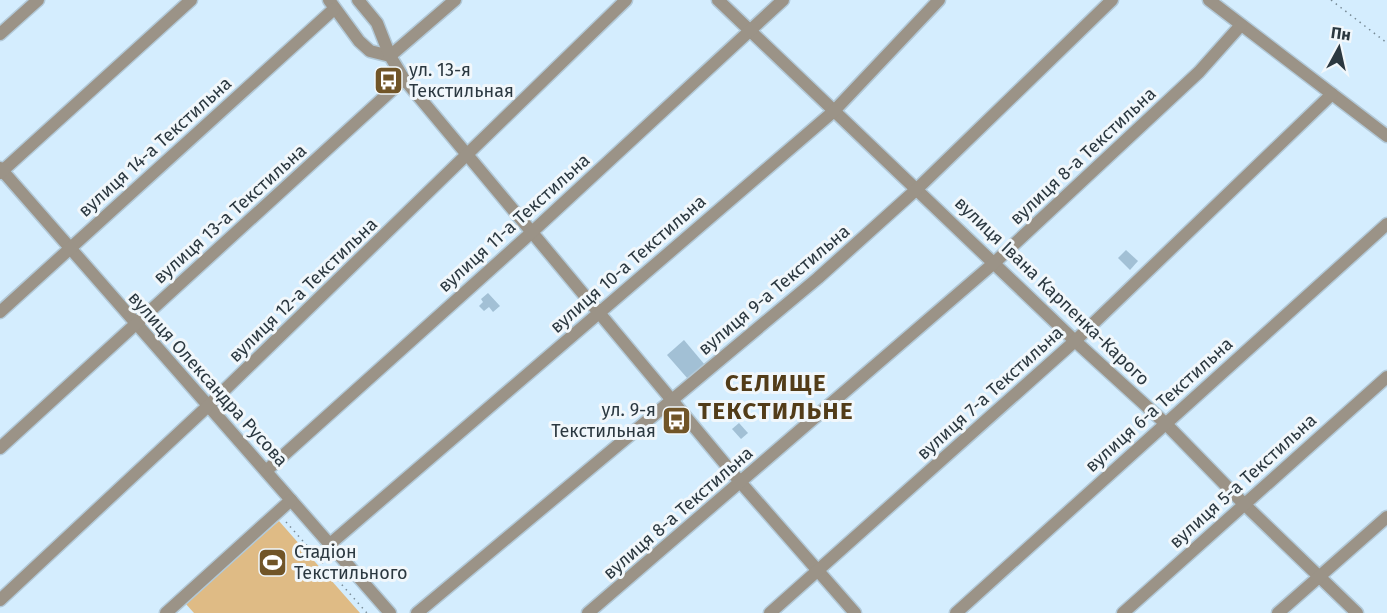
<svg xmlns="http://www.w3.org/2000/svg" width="1387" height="613" font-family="'Fira Sans',sans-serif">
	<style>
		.green { fill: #dfbb85 }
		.building { fill: #a2c0d5 }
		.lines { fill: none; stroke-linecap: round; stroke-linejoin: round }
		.minor-casing { stroke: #b2c9d8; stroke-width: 15 }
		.path { stroke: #778a96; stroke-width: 1.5; stroke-dasharray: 1.5 4.5; stroke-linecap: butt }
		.minor { stroke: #9b9387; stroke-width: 12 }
		.labels { text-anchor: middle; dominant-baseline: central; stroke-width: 6; stroke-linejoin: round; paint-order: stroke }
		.poi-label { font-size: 18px; fill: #2b3840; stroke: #f1f7fb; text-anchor: start }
		.street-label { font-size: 18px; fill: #2b3840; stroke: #f1f7fb }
		.district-label { font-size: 24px; font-weight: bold; letter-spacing: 1.5px; fill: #523c18; stroke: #f1f7fb }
	</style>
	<rect width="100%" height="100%" fill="#d4edfe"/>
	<!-- green -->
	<path class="green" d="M279 521 360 613H194L185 603Z"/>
	<!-- building -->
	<g class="building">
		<path d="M1126 250 1138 261 1130 270 1118 258Z"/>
		<path d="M488 293 500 306 493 312 489 307 484 311 479 306 483 302 481 299Z"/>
		<path d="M684 340 705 365 688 379 667 355Z"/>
		<path d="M677 415 689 428 683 433 671 419Z"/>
		<path d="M739 423 748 433 741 439 732 429Z"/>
	</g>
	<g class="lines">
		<defs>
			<g id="minor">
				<path d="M329 0 359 41 370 51 390 56 404 79 741 483 855 613"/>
				<path d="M358 0 377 23 390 56 455 0"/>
				<path d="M718 0 1075 341 1165 423 1244 504 1357 613"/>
				<path d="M1209 0 1387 136"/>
				<path d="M0 34 38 0"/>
				<path d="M0 168 390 613"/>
				<path d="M0 173 191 0"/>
				<path d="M0 312 334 9"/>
				<path d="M0 448 404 79"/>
				<path d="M266 471 531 233 783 0"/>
				<path d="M330 544 834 111 939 0"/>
				<path d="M0 600 208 406 626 0"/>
				<path d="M166 613 291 500"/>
				<path d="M417 613 818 278 918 188 1112 0"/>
				<path d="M588 613 994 263 1199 72 1241 25"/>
				<path d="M770 613 1075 341 1332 94"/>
				<path d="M956 613 1387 224"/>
				<path d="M1123 613 1387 377"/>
				<path d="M1278 613 1387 517"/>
			</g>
		</defs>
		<!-- minor casing -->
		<use href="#minor" class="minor-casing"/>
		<!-- path -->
		<g class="path">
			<path d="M1331 0 1387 43"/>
			<path d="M286 522 367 613"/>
		</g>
		<!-- minor -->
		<use href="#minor" class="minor"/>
	</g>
	<!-- icons -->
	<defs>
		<symbol id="bus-square" viewBox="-11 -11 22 22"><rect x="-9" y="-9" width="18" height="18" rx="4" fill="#715528" stroke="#f1f7fb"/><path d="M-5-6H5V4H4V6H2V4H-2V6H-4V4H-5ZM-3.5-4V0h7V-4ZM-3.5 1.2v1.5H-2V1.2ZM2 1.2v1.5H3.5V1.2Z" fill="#fff"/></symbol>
		<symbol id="stadium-square" viewBox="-11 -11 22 22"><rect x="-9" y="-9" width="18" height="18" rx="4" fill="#715528" stroke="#f1f7fb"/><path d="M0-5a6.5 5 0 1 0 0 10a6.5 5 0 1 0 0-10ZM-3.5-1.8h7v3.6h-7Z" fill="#fff"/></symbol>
	</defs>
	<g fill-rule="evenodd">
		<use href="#bus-square" x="372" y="64" width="33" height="33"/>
		<use href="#bus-square" x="660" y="404" width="33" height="33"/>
		<use href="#stadium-square" x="256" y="546" width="33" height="33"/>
	</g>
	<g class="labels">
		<!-- poi labels -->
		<g class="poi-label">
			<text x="409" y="70">ул. 13-я<tspan x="409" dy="21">Текстильная</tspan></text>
			<text x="656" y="410" text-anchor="end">ул. 9-я<tspan x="656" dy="21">Текстильная</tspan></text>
			<text x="294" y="552">Стадіон<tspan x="294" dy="21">Текстильного</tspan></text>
		</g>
		<!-- street labels -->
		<g class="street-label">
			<text transform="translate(155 147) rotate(-42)">вулиця 14-а Текстильна</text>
			<text transform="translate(1083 156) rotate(-43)">вулиця 8-а Текстильна</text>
			<text transform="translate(230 214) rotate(-42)">вулиця 13-а Текстильна</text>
			<text transform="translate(514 223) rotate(-42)">вулиця 11-а Текстильна</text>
			<text transform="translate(628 264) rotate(-41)">вулиця 10-а Текстильна</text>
			<text transform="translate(303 290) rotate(-44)">вулиця 12-а Текстильна</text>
			<text transform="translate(774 290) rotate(-40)">вулиця 9-а Текстильна</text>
			<text transform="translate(1052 291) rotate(44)">вулиця Івана Карпенка-Карого</text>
			<text transform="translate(208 379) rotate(48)">вулиця Олександра Русова</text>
			<text transform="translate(990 393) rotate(-42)">вулиця 7-а Текстильна</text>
			<text transform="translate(1159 405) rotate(-42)">вулиця 6-а Текстильна</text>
			<text transform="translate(1243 481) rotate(-42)">вулиця 5-а Текстильна</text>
			<text transform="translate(678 513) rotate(-41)">вулиця 8-а Текстильна</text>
		</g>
		<!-- district labels -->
		<g class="district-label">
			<text x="776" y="383">СЕЛИЩЕ<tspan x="776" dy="28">ТЕКСТИЛЬНЕ</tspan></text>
		</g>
	</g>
	<!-- north arrow -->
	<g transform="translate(1339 48) rotate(8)" stroke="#f1f7fb" stroke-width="4.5" paint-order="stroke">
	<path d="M0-4.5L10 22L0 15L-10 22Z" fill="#2b3840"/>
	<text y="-9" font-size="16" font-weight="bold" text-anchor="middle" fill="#2b3840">Пн</text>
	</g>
</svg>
